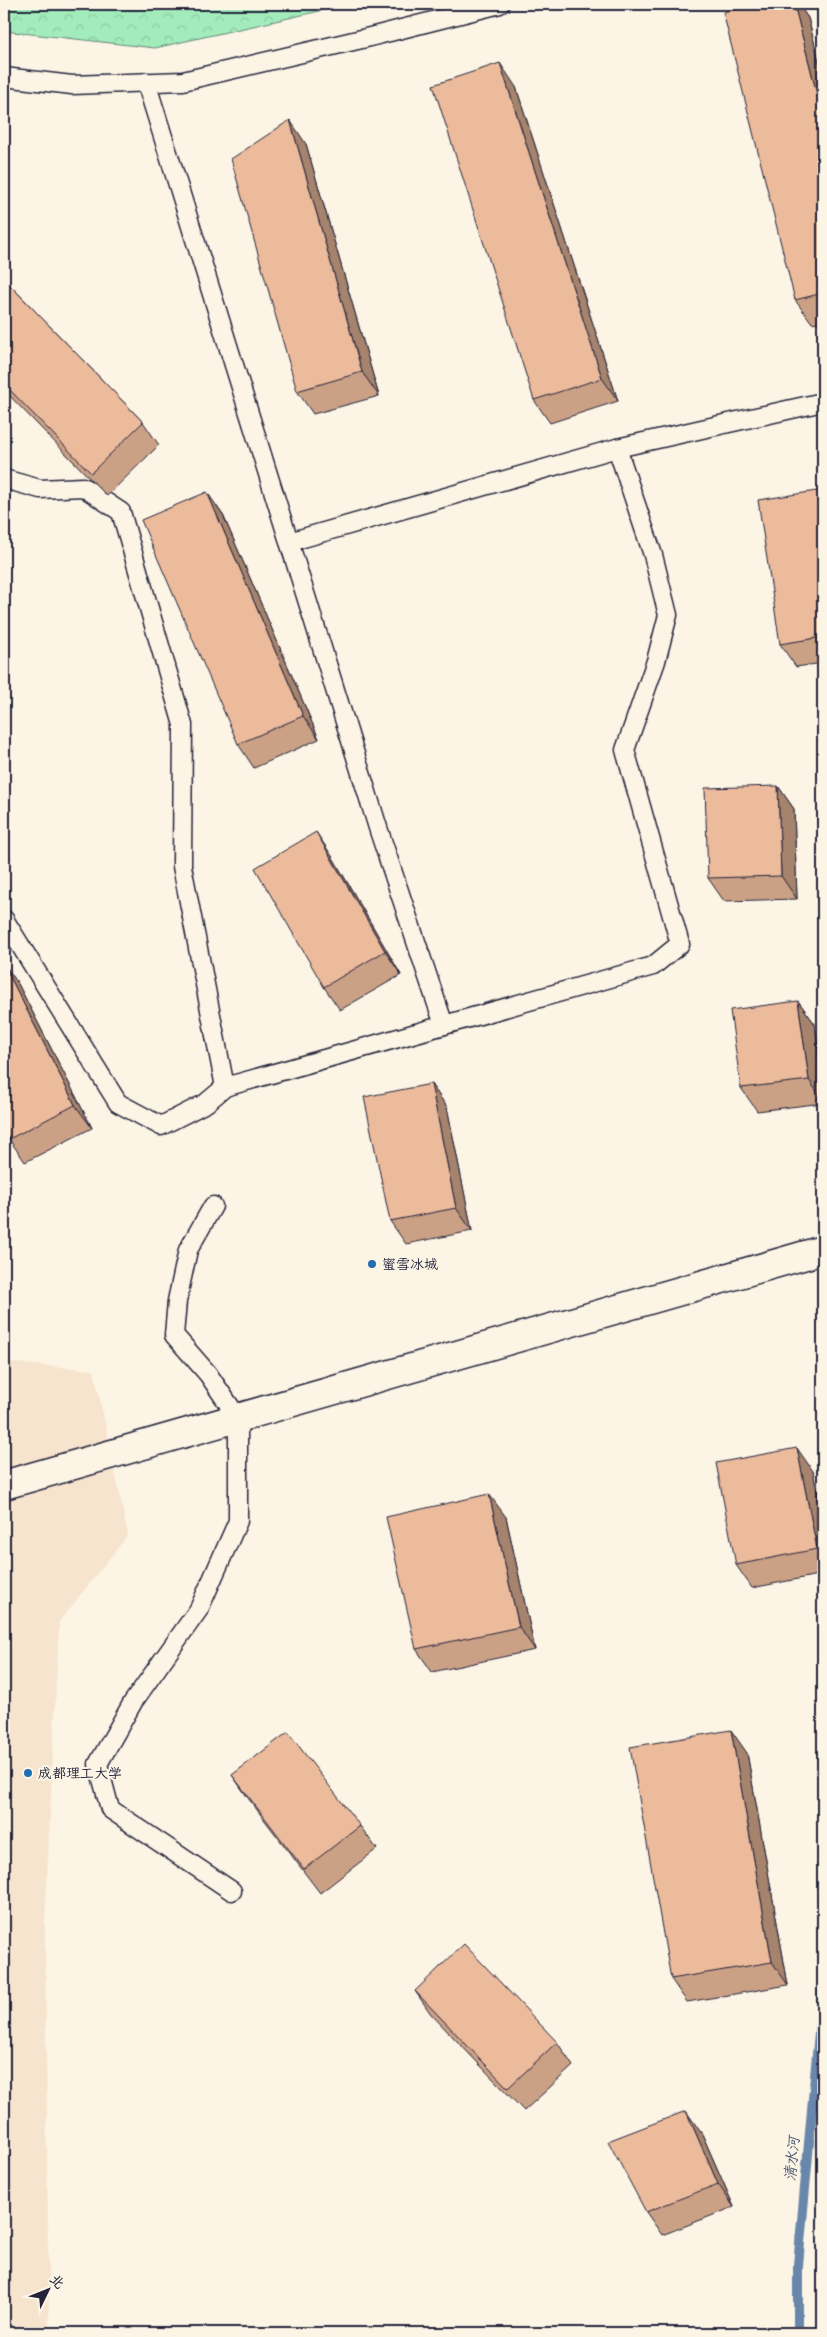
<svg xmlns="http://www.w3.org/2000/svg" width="827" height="2337" font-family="'Shantell Sans','LXGW WenKai TC',sans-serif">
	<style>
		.built { fill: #f7e4cf }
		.park { fill: url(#park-crowns); stroke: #62867a }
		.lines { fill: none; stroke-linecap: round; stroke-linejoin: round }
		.stream { stroke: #6986ab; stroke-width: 10 }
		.service-casing { stroke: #22223b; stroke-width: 21 }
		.minor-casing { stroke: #22223b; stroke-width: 31 }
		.service { stroke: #fcf5e5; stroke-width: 18 }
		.minor { stroke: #fcf5e5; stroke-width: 28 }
		.wall { fill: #cba186; stroke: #22223b }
		.shaded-wall { fill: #a5836d; stroke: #22223b }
		.building { fill: #ecbb9c; stroke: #22223b }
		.poi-dot { fill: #1f6fb2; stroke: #fcf5e5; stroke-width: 2 }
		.labels { text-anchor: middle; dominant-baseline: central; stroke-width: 4; stroke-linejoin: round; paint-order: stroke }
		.poi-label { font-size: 14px; fill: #22223b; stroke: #fcf5e5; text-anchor: start }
		.water-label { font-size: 15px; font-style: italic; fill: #465473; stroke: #fcf5e5 }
	</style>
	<defs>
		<pattern id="park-crowns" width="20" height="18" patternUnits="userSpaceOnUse" patternTransform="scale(1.25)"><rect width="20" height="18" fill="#a2ebba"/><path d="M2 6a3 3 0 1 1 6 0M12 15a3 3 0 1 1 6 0" fill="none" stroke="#8bc9a1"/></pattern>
	</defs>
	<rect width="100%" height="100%" fill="#fcf5e5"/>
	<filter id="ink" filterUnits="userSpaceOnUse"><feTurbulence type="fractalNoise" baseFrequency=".02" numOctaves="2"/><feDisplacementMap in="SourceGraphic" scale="10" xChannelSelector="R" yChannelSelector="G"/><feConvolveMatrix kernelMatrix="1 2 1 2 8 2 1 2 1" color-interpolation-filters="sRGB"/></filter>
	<g filter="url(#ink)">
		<!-- built -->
		<path class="built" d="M4 1362 94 1370 128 1535 59 1622 45 1925 49 2333H4Z"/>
		<!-- park -->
		<path class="park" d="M4 4H351L155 48 4 31Z"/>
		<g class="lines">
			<!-- stream -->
			<path class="stream" d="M798 2333V2265L823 1988"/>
			<defs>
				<g id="service">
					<path d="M4 77 72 85 183 81 366 38 500 4"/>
					<path d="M146 82 379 831 444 1025"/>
					<path d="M4 479 40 489 83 487 121 512 183 725 182 866 225 1087"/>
					<path d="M289 542 617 448 823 402"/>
					<path d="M4 919 118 1103 161 1126 206 1103 225 1087 653 966 680 944 625 750 656 661 668 615 653 555 617 448"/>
					<path d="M213 1206 188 1250 177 1301 174 1335 208 1374 238 1418V1521L199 1609 133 1702 98 1764 110 1809 232 1891"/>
				</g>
				<path id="minor" d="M4 1485 823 1250"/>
			</defs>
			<!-- service casing -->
			<use href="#service" class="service-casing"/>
			<!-- minor casing -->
			<use href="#minor" class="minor-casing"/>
			<!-- service -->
			<use href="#service" class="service"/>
			<!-- minor -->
			<use href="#minor" class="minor"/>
		</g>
		<!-- wall -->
		<g class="wall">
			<path d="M758 4H798L808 18 823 77V321L812 323 795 300Z"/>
			<path d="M516 87 618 401 550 423 534 400Z"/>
			<path d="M306 144 379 396 313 414 297 391Z"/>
			<path d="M4 279 143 422 159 445 107 496 4 390Z"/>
			<path d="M823 490V663L796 667 780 644Z"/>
			<path d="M223 515 319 739 254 768 238 744Z"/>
			<path d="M778 786 794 809 797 899 724 901 708 878Z"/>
			<path d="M332 856 401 975 340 1010 324 987Z"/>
			<path d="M4 964 17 982 92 1128 25 1162 9 1139 4 1129Z"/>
			<path d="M798 1001 815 1024 823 1091V1103L757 1111 741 1088Z"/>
			<path d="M431 1084 447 1107 472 1231 406 1244 390 1221Z"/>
			<path d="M813 1471 823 1522V1574L752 1588 736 1565Z"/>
			<path d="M506 1517 535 1650 432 1672 416 1649Z"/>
			<path d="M747 1753 788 1985 687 2002 671 1979Z"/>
			<path d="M232 1775 360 1826 377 1849 320 1893 248 1798Z"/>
			<path d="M415 1991 557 2042 573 2066 524 2111 431 2014Z"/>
			<path d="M702 2134 734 2207 662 2235 646 2212Z"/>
		</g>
		<!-- shaded-wall -->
		<g class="shaded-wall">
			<path d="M794 4H798L808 18 823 77V118Z"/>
			<path d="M500 63 516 87 618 401 602 378Z"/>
			<path d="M290 120 306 144 379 396 362 372Z"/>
			<path d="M207 492 223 515 319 739 303 716Z"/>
			<path d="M778 786 794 809 797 899 781 876Z"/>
			<path d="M316 832 332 856 401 975 385 951Z"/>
			<path d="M4 964 17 982 92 1128 75 1105 4 965Z"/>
			<path d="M798 1001 815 1024 823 1091V1101L809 1080Z"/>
			<path d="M431 1084 447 1107 472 1231 456 1208Z"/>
			<path d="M797 1448 813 1471 823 1522V1558L817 1549Z"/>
			<path d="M489 1494 506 1517 535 1650 519 1627Z"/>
			<path d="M731 1730 747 1753 788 1985 772 1962Z"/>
			<path d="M686 2111 702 2134 734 2207 718 2184Z"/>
		</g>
		<!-- building -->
		<g class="building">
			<path d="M758 4H794L823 118V293L795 300 723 12Z"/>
			<path d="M500 63 602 378 534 400 433 85Z"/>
			<path d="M290 120 362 372 297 391 231 159Z"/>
			<path d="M4 279 143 422 91 473 4 384Z"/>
			<path d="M823 490V637L780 644 758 500Z"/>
			<path d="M207 492 303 716 238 744 141 520Z"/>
			<path d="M778 786 781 876 708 878 705 788Z"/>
			<path d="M316 832 385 951 324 987 255 868Z"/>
			<path d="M4 965 75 1105 9 1139 4 1129Z"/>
			<path d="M798 1001 809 1080 741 1088 730 1010Z"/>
			<path d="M431 1084 456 1208 390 1221 364 1097Z"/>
			<path d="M797 1448 817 1549 736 1565 716 1463Z"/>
			<path d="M489 1494 519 1627 416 1649 386 1517Z"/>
			<path d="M731 1730 772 1962 671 1979 630 1747Z"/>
			<path d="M288 1732 360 1826 304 1869 232 1775Z"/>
			<path d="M464 1944 557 2042 508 2088 415 1991Z"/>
			<path d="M686 2111 718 2184 646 2212 608 2141Z"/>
		</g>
	</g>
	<!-- markers -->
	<g class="poi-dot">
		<circle cx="372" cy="1264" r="5"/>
		<circle cx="28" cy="1773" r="5"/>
	</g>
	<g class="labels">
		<!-- poi labels -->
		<g class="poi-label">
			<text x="382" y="1264">蜜雪冰城</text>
			<text x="38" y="1773">成都理工大学</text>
		</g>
		<!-- water labels -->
		<g class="water-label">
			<text transform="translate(792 2159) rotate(-85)">清水河</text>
		</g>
	</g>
	<!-- margin -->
	<rect width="827" height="2337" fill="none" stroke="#fcf5e5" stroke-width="20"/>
	<rect x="10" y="10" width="807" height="2317" fill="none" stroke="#22223b" stroke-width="2" filter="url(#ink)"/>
	<!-- north arrow -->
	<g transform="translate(48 2290) rotate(47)" stroke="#fcf5e5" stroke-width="4" paint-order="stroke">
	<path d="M0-4L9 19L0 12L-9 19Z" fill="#22223b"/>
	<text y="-8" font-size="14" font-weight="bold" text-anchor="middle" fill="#22223b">北</text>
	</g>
</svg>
